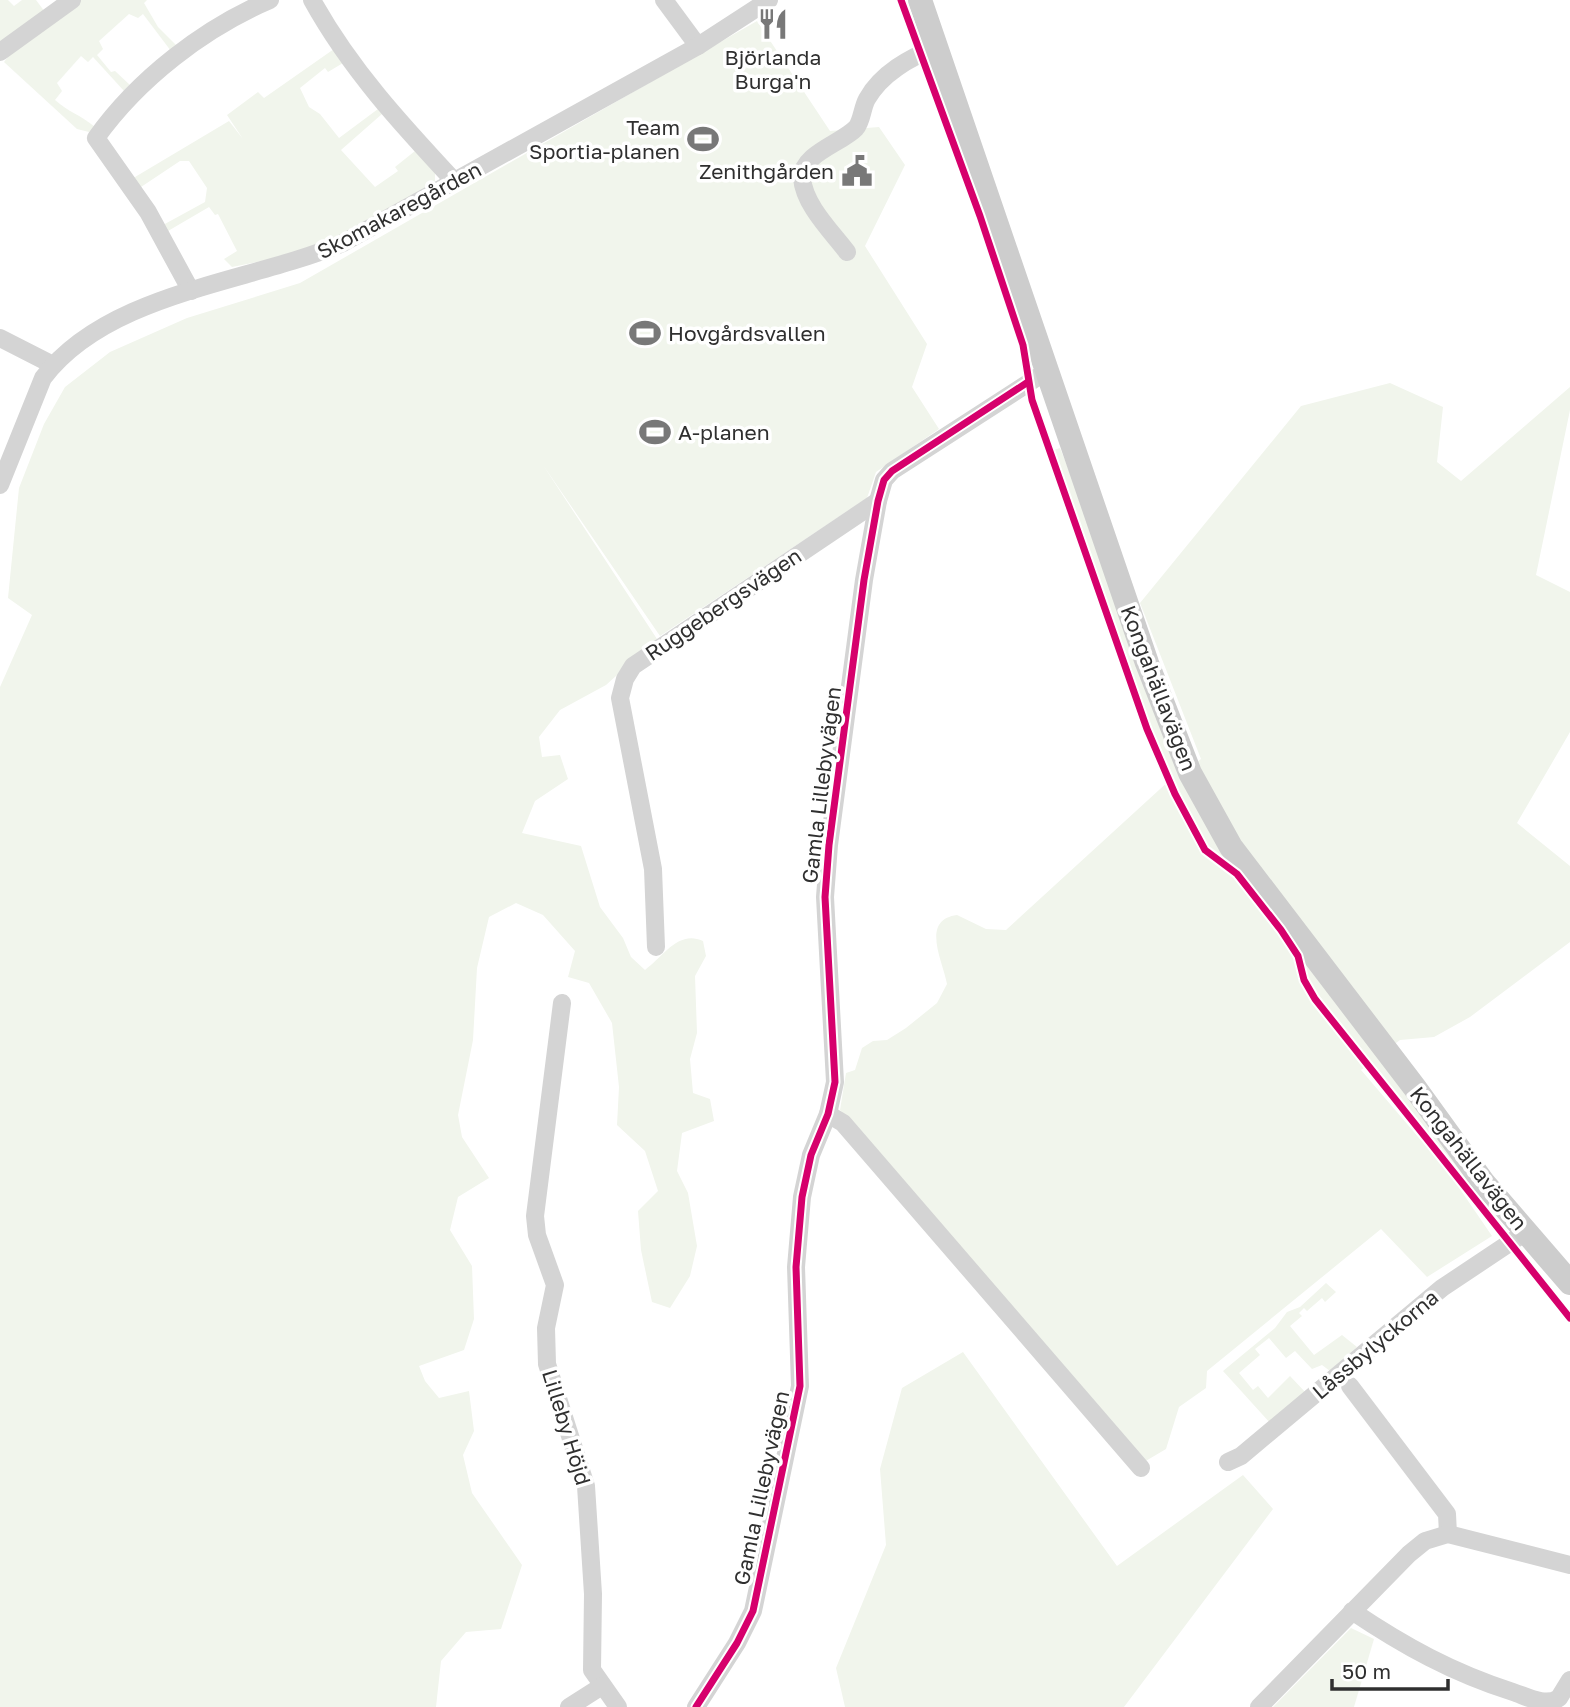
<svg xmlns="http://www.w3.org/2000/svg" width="1570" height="1707" font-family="'Golos Text',sans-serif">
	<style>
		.green { fill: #f1f5ec }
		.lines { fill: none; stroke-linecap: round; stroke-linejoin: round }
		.street { stroke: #d4d4d4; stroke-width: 18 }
		.secondary { stroke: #cdcdcd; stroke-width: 24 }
		.cycleway-casing { stroke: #fff; stroke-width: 11 }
		.cycleway { stroke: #d6006c; stroke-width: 7 }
		.labels { text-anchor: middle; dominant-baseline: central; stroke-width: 7; stroke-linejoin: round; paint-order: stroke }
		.poi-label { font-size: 21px; fill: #2f2f2f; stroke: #fff; text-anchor: end }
		.street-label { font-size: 21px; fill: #2f2f2f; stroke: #fff }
	</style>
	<rect width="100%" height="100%" fill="#fff"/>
	<!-- green -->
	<g class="green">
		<path d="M0 0H8L14 6 22 0H36L45 12 0 45Z"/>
		<path d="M78 0H147L144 3 158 27 177 46 171 51 143 14 138 18 129 14 99 41 103 49 97 55 111 72 115 71 131 86 125 92 93 57 88 62 81 56 57 83 62 91 55 100C68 112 81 115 95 127L89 132 77 129 4 62 20 41Z"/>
		<path d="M757 21 830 131 879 127 905 165 865 246 927 344 912 387 939 429 876 472 867 498 660 636 543 465 657 639 606 685 560 710 539 737 542 757 560 755 568 779 535 801 522 833 581 846 600 907 623 938 631 957 645 970C664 956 678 930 703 941L706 956 695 976 697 1033 690 1059 693 1093 710 1099 714 1121 682 1133 677 1171 688 1193 697 1246 690 1276 670 1308 652 1302 641 1250 638 1211 658 1191 645 1151 617 1125 619 1087 612 1023 589 983 568 977 575 951 543 915 516 903 489 917 477 968 473 1040 458 1115 462 1137 489 1178 458 1197 450 1230 472 1266 474 1319 464 1350 419 1366 425 1381 439 1398 469 1391 474 1431 463 1455 472 1493 522 1565 501 1629 466 1632 441 1661 436 1707H0V687L32 615 8 598 19 488 44 424 65 387 110 352 187 318 300 283Z"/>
		<path d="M334 49 343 63 328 72 325 68 300 88 309 107 320 114 339 138 378 109 382 114 341 150 375 187 398 171 395 167 415 151 435 171V183L331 240 297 254 232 267 224 259 237 251 218 214 215 215 209 207 168 231 163 225 205 202 207 188 189 161H180L138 189 130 180 229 121 243 139 227 115 258 92 264 98Z"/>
		<path d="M1390 383 1443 407 1437 462 1461 481 1570 387V410L1536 575 1570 592V732L1517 823 1570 866V942L1470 1017 1434 1037 1400 1040 1380 1055 1477 1190 1472 1192 1459 1170 1372 1062 1361 1070 1449 1173 1492 1236 1427 1277 1381 1229 1207 1371 1206 1388 1179 1407 1166 1449 1144 1462 840 1110 846 1073 855 1070 862 1048 873 1041 887 1040 906 1028 937 1003 947 984C943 961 920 920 957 915L986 929 1006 930 1171 779 1155 742 1054 450 1060 448 1066 463 1181 773 1201 759 1140 603 1301 406Z"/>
		<path d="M1326 1283 1336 1292 1325 1302 1322 1298 1307 1311 1304 1308 1299 1313 1302 1316 1290 1326 1314 1355 1342 1335 1357 1347 1330 1371 1322 1365 1312 1369 1295 1351 1286 1358 1269 1338 1255 1349 1260 1355 1239 1373 1253 1390 1258 1386 1268 1398 1290 1376 1307 1394 1271 1424 1223 1371 1275 1328 1287 1312 1300 1307Z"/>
		<path d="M963 1352 1117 1566 1243 1475 1273 1509 1124 1707H845L836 1668 886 1545 880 1469 902 1388Z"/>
		<path d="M1351 1628 1374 1639 1354 1707H1273Z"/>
	</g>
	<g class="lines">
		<!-- street -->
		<g class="street">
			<path d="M312 0C350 69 402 125 455 182"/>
			<path d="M664 0 698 46"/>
			<path d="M0 52 72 0"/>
			<path d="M847 252C832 232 804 205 802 178 801 154 842 143 856 128 862 121 862 108 867 99 881 74 910 57 936 48"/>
			<path d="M191 291 148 212 96 138C138 79 204 28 270 0"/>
			<path d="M0 338 53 365"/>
			<path d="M0 485 43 378C108 292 249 283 343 243L698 46 769 0"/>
			<path d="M656 947 653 869 620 698 625 679 633 666 878 501"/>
			<path d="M562 1003 535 1216 537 1235 555 1285 546 1328 547 1364 586 1486 593 1594 592 1670 618 1707"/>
			<path d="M828 1114 843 1123 1141 1468"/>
			<path d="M1350 1386 1447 1514 1448 1534"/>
			<path d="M1228 1462 1241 1456 1442 1288 1526 1232"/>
			<path d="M1352 1611C1404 1646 1453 1673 1513 1692 1528 1697 1545 1707 1559 1698L1570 1680"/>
			<path d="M569 1707 602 1686"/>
			<path d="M696 1707 737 1643 753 1611 800 1386 796 1267 802 1197 811 1155 828 1114 835 1082 825 897 829 845 864 580 878 501 884 480 892 471 1047 371"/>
			<path d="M1259 1707 1409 1554 1425 1541 1448 1534 1570 1565"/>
		</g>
		<!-- secondary -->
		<path class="secondary" d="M920 0 1147 663 1190 773 1231 847 1415 1088 1483 1182 1570 1283"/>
		<defs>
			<g id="cycleway">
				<path d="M901 0 980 216 1023 345 1032 400 1147 729 1175 794 1205 850 1237 874 1281 930 1298 956 1304 980 1315 999 1570 1318"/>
				<path d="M696 1707 737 1643 753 1611 800 1386 796 1267 802 1197 811 1155 828 1114 835 1082 825 897 829 845 864 580 878 501 884 480 892 471 1028 382"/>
			</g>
		</defs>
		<!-- cycleway casing -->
		<use href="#cycleway" class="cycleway-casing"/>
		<!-- cycleway -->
		<use href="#cycleway" class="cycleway"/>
	</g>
	<!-- icons -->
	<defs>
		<symbol id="restaurant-bare" viewBox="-9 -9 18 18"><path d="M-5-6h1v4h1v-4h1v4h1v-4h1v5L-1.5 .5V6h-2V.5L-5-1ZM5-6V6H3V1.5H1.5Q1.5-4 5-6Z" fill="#787878" stroke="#fff" stroke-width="2.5" paint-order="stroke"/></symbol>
		<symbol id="stadium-bare" viewBox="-9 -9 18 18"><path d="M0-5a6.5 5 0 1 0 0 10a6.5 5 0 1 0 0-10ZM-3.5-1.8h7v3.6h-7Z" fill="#787878" stroke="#fff" stroke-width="2.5" paint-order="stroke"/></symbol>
		<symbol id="civic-bare" viewBox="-9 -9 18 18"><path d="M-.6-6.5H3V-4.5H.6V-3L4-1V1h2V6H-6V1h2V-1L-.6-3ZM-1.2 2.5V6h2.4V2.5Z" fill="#787878" stroke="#fff" stroke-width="2.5" paint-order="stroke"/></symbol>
	</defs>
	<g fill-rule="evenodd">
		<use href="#restaurant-bare" x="751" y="2" width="44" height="44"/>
		<use href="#stadium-bare" x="681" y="117" width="44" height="44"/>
		<use href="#civic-bare" x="835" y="149" width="44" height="44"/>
		<use href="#stadium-bare" x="623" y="311" width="44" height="44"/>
		<use href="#stadium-bare" x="633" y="410" width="44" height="44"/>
	</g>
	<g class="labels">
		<!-- poi labels -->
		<g class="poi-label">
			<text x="773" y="57" text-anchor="middle">Björlanda<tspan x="773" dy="24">Burga'n</tspan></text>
			<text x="680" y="127">Team<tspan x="680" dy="24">Sportia-planen</tspan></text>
			<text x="834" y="171">Zenithgården</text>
			<text x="668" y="333" text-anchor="start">Hovgårdsvallen</text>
			<text x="678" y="432" text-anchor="start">A-planen</text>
		</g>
		<!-- street labels -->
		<g class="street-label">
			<text transform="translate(399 210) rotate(-28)">Skomakaregården</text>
			<text transform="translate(723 604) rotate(-34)">Ruggebergsvägen</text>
			<text transform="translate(1159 688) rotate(69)">Kongahällavägen</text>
			<text transform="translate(821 785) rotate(-83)">Gamla Lillebyvägen</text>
			<text transform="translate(1469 1158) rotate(52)">Kongahällavägen</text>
			<text transform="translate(1375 1344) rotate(-40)">Låssbylyckorna</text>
			<text transform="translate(567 1427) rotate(73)">Lilleby Höjd</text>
			<text transform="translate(761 1488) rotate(-78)">Gamla Lillebyvägen</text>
		</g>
	</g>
	<!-- scale -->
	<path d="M1332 1679v10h116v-10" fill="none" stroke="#2f2f2f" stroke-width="3.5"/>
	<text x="1342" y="1679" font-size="21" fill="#2f2f2f" stroke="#ffffff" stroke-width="5" paint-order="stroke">50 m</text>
</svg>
